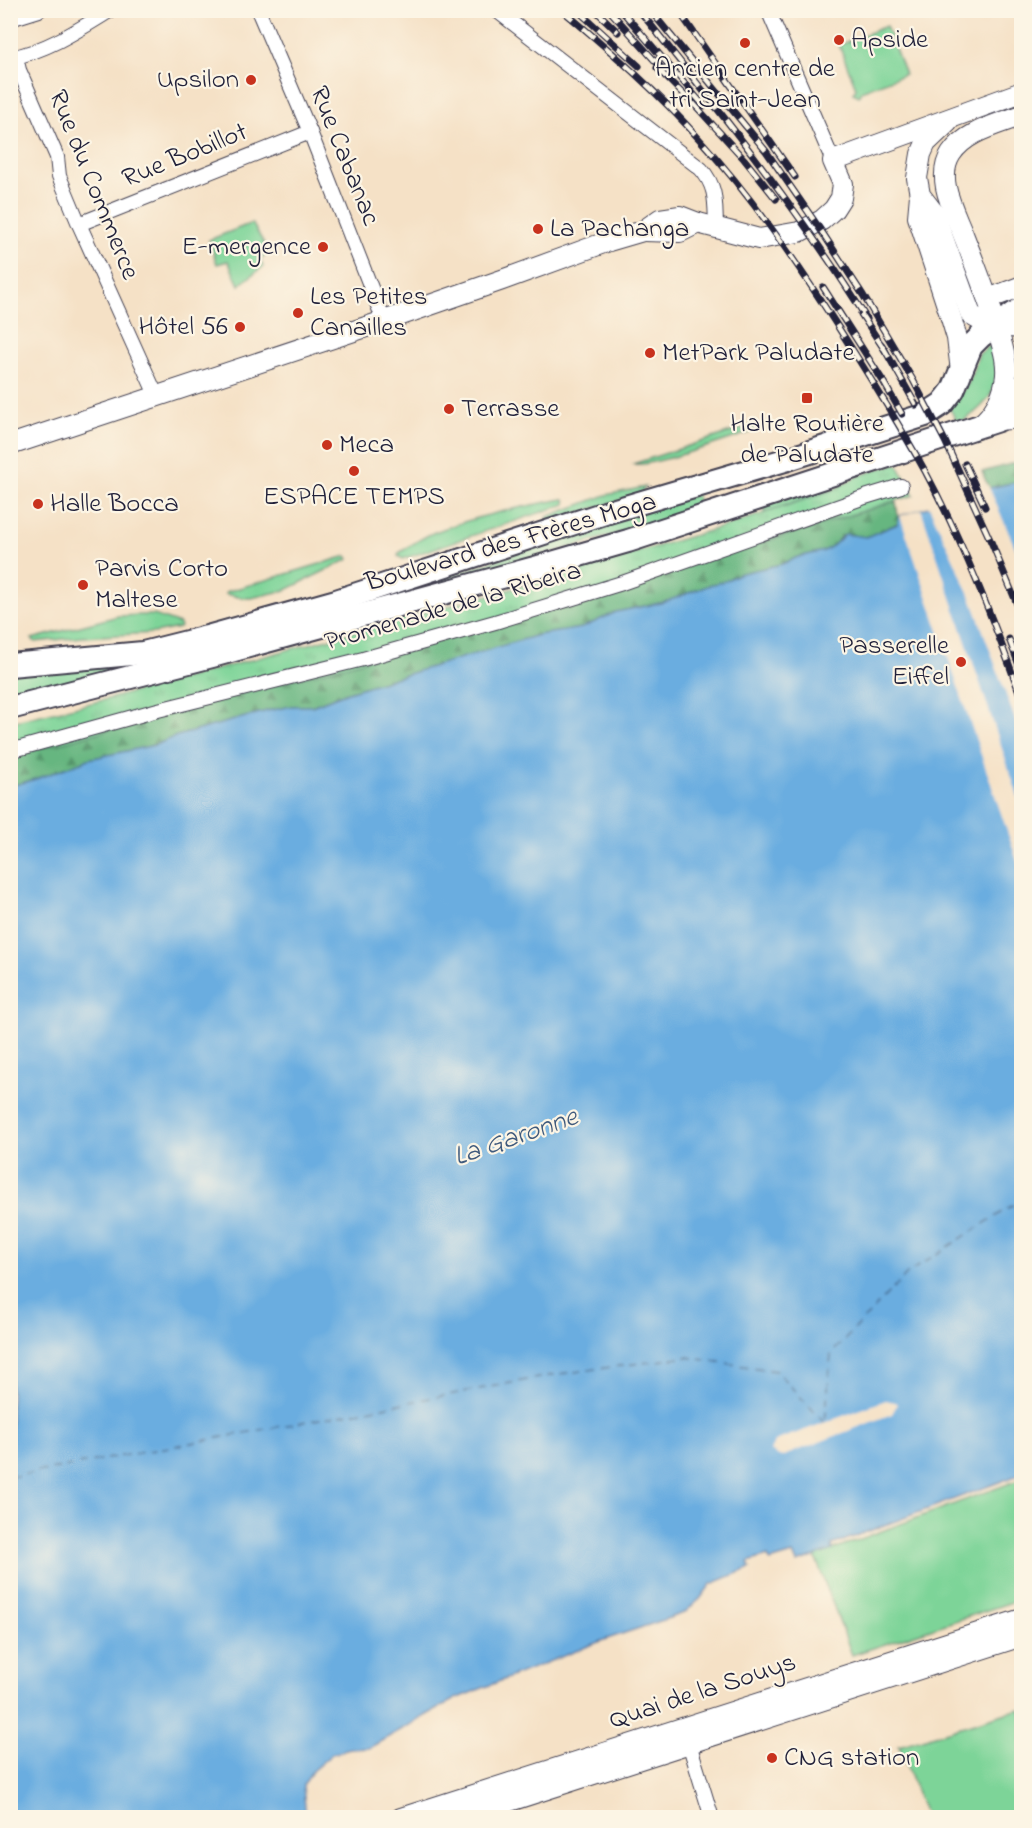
<svg xmlns="http://www.w3.org/2000/svg" width="1032" height="1828" font-family="'Indie Flower',sans-serif">
	<style>
		.green { fill: #7dd498; stroke: #507b6a; stroke-width: 1.5 }
		.forest { fill: url(#forest-firs); stroke: #446c5e; stroke-width: 1.5 }
		.park { fill: url(#park-tufts); stroke: #507b6a; stroke-width: 1.5 }
		.water { fill: #6bade0; stroke: #46688e; stroke-width: 1.5 }
		.pier { fill: #f5e1c6 }
		.lines { fill: none; stroke-linecap: round; stroke-linejoin: round }
		.ferry { stroke: #3f5a7d; stroke-width: 1.5; stroke-dasharray: 8 6; stroke-linecap: butt }
		.street-casing { stroke: #423f50; stroke-width: 16 }
		.secondary-casing { stroke: #423f50; stroke-width: 22 }
		.primary-casing { stroke: #423f50; stroke-width: 26 }
		.street { stroke: #fff; stroke-width: 14 }
		.secondary { stroke: #fff; stroke-width: 20 }
		.primary { stroke: #fff; stroke-width: 22 }
		.rail-casing { stroke: #22223b; stroke-width: 7 }
		.rail { stroke: #fcf5e5; stroke-width: 4.5; stroke-dasharray: 14; stroke-linecap: butt }
		.poi-dot { fill: #c8321e; stroke: #fcf5e5; stroke-width: 2 }
		.labels { text-anchor: middle; dominant-baseline: central; stroke-width: 4.5; stroke-linejoin: round; paint-order: stroke }
		.poi-label { font-size: 27px; fill: #22223b; stroke: #fcf5e5; text-anchor: start }
		.street-label { font-size: 27px; fill: #22223b; stroke: #fcf5e5 }
		.water-label { font-size: 28px; font-style: italic; fill: #3f5a7d; stroke: #fcf5e5 }
	</style>
	<defs>
		<pattern id="forest-firs" width="22" height="20" patternUnits="userSpaceOnUse" patternTransform="scale(1.5)"><rect width="22" height="20" fill="#66b680"/><path d="M5 1l3.5 6h-7zM16 11l3.5 6h-7z" fill="#54946a"/></pattern>
		<pattern id="park-tufts" width="24" height="20" patternUnits="userSpaceOnUse" patternTransform="scale(1.5)"><rect width="24" height="20" fill="#7dd498"/><path d="M3 7l-1-3M5 7V3M7 7l1-3M15 17l-1-3M17 17v-4M19 17l1-3" fill="none" stroke="#6cb684"/></pattern>
	</defs>
	<rect width="100%" height="100%" fill="#fcf5e5"/>
	<filter id="ink" filterUnits="userSpaceOnUse"><feTurbulence type="fractalNoise" baseFrequency=".0167" numOctaves="2"/><feDisplacementMap in="SourceGraphic" scale="12" xChannelSelector="R" yChannelSelector="G"/><feConvolveMatrix kernelMatrix="1 2 1 2 8 2 1 2 1" color-interpolation-filters="sRGB"/></filter>
	<filter id="wash" filterUnits="userSpaceOnUse"><feTurbulence type="fractalNoise" baseFrequency=".008" numOctaves="4" result="noise"/><feDisplacementMap in="SourceGraphic" scale="24" xChannelSelector="R" yChannelSelector="G"/><feGaussianBlur stdDeviation="1.35" result="paint"/><feColorMatrix in="noise" values="0 0 0 0 0 0 0 0 0 0 0 0 0 0 0 0 0 1.4 0 .05"/><feComposite in="paint" operator="in"/></filter>
	<g filter="url(#wash)">
		<rect width="100%" height="100%" fill="#f5e1c6"/>
		<!-- green -->
		<g class="green">
			<path d="M886 26 905 74 861 91 859 96 853 93 856 88 839 45Z"/>
			<path d="M252 223 269 252 260 259 263 267 239 285 228 261 217 264 209 240Z"/>
			<path d="M989 346 993 347C1003 386 991 404 958 424L949 407 968 384 979 354Z"/>
			<path d="M756 424 754 431C733 438 649 468 633 464Z"/>
			<path d="M828 483 830 491 765 512 763 506Z"/>
			<path d="M645 487 641 494 549 522 547 517 606 495Z"/>
			<path d="M696 494 701 507 693 512 286 629Z"/>
			<path d="M563 499H565L566 504 403 559 398 556 399 553C410 546 422 537 435 532 476 516 520 507 563 499Z"/>
			<path d="M347 556 349 559 345 561 286 590 251 598H243L225 594 226 592Z"/>
			<path d="M142 615H154L180 624V626L179 628 154 633 83 637 35 642 32 639 118 616Z"/>
			<path d="M193 649 11 698V673Z"/>
			<path d="M1021 1479V1599L852 1655 815 1556Z"/>
			<path d="M1020 1709 1022 1712 1021 1817H926L899 1746Z"/>
		</g>
		<!-- forest -->
		<g class="forest">
			<path d="M1021 461V481L989 488 982 472Z"/>
			<path d="M896 501 899 523 866 537 842 535 834 545 824 551 798 557 782 564 738 574 725 581 707 586 665 602 616 612 582 628 538 635 348 692 311 706H292L267 711 177 736 155 745 89 759 39 778 11 786V756L520 618Z"/>
		</g>
		<!-- park -->
		<path class="park" d="M897 463 914 495 520 618 11 756V722L108 699 536 582 729 525 830 491 858 476Z"/>
		<!-- water -->
		<path class="water" d="M1021 481V1474L832 1545 833 1550 797 1563 793 1554 770 1561 768 1556 748 1562 750 1568 711 1584 700 1599 684 1613 601 1641 455 1699 369 1748 350 1749 332 1754 312 1771 303 1786 306 1816 303 1817 11 1818V786L39 778 89 759 155 745 177 736 267 711 292 706H312L348 692 538 635 582 628 616 612 665 602 707 586 725 581 738 574 782 564 798 557 824 551 834 545 845 534 866 537 898 524 899 516 989 488Z"/>
		<!-- pier -->
		<g class="pier">
			<path d="M988 485 1021 561V736L970 595 928 504Z"/>
			<path d="M921 509 1021 805V872L900 516Z"/>
			<path d="M886 1400 898 1403 892 1414 781 1457 770 1451 775 1441Z"/>
		</g>
		<g class="lines">
			<!-- ferry -->
			<path class="ferry" d="M10 1477 559 1374 687 1357 776 1371 825 1423 831 1354 909 1272 1016 1203 1022 1202"/>
		</g>
	</g>
	<g filter="url(#ink)">
		<g class="lines">
			<defs>
				<g id="street">
					<path d="M258 10 310 132 384 321"/>
					<path d="M496 10 701 169C717 187 715 203 716 226"/>
					<path d="M768 10 833 161"/>
					<path d="M10 19 39 10"/>
					<path d="M16 57 19 70 57 157 59 176 79 224 157 397"/>
					<path d="M10 58C47 51 80 29 111 10"/>
					<path d="M79 224 310 132"/>
					<path d="M10 751 158 710 363 659 495 622 622 583 865 497 901 486"/>
					<path d="M687 1737 712 1818"/>
				</g>
				<g id="secondary">
					<path d="M948 122 926 143 921 154 917 178 920 195 934 213 971 315 983 322 1022 329"/>
					<path d="M920 195 918 217 951 318 957 338 961 371"/>
					<path d="M643 231 680 232 698 223"/>
					<path d="M988 299 1022 286"/>
					<path d="M998 420 1022 418"/>
					<path d="M980 425C993 415 1002 398 1005 382 1009 364 1002 345 997 328 987 294 974 262 961 229 952 207 936 177 951 154 966 131 997 125 1022 115"/>
					<path d="M10 445 384 321 502 280 609 241 643 231 660 219 680 216 698 223 759 239 799 232 822 220 834 209 841 198 843 184 833 161 1022 92"/>
					<path d="M401 1818 1022 1619"/>
					<path d="M457 1818 1022 1636"/>
				</g>
				<g id="primary">
					<path d="M10 665 143 653 207 637 336 601 605 513 785 460 925 415 942 404 953 390 971 346 981 336 1022 308"/>
					<path d="M10 708 212 656 538 567 628 541 998 420 1013 404 1022 386"/>
				</g>
			</defs>
			<!-- street casing -->
			<use href="#street" class="street-casing"/>
			<!-- secondary casing -->
			<use href="#secondary" class="secondary-casing"/>
			<!-- primary casing -->
			<use href="#primary" class="primary-casing"/>
			<!-- street -->
			<use href="#street" class="street"/>
			<!-- secondary -->
			<use href="#secondary" class="secondary"/>
			<!-- primary -->
			<use href="#primary" class="primary"/>
			<defs>
				<g id="rail">
					<path d="M562 10C611 51 659 93 701 141 753 198 796 262 838 327 868 374 898 422 925 471 964 544 994 622 1022 700"/>
					<path d="M577 10 639 66"/>
					<path d="M595 10 618 32"/>
					<path d="M609 10 665 72"/>
					<path d="M621 10 704 106"/>
					<path d="M639 10C719 110 799 210 867 319"/>
					<path d="M650 10 766 151 822 232 863 295 913 380 945 441 992 544 1022 616"/>
					<path d="M678 10 795 177"/>
					<path d="M657 68 687 98"/>
					<path d="M693 103 744 159 776 199"/>
					<path d="M823 287 883 381 902 414"/>
					<path d="M861 314 886 352"/>
					<path d="M882 345 916 405"/>
					<path d="M965 464 985 507"/>
					<path d="M1009 639 1022 673"/>
				</g>
			</defs>
			<!-- rail casing -->
			<use href="#rail" class="rail-casing"/>
			<!-- rail -->
			<use href="#rail" class="rail"/>
		</g>
	</g>
	<!-- markers -->
	<g class="poi-dot">
		<circle cx="839" cy="40" r="6"/>
		<circle cx="745" cy="43" r="6"/>
		<circle cx="251" cy="80" r="6"/>
		<circle cx="538" cy="229" r="6"/>
		<circle cx="323" cy="247" r="6"/>
		<circle cx="298" cy="313" r="6"/>
		<circle cx="240" cy="327" r="6"/>
		<circle cx="650" cy="353" r="6"/>
		<rect x="801" y="392" width="12" height="12" rx="3"/>
		<circle cx="449" cy="409" r="6"/>
		<circle cx="327" cy="445" r="6"/>
		<circle cx="354" cy="471" r="6"/>
		<circle cx="38" cy="504" r="6"/>
		<circle cx="83" cy="585" r="6"/>
		<circle cx="961" cy="662" r="6"/>
		<circle cx="772" cy="1758" r="6"/>
	</g>
	<g class="labels">
		<!-- poi labels -->
		<g class="poi-label">
			<text x="851" y="40">Apside</text>
			<text x="745" y="69" text-anchor="middle">Ancien centre de<tspan x="745" dy="31">tri Saint-Jean</tspan></text>
			<text x="239" y="80" text-anchor="end">Upsilon</text>
			<text x="550" y="229">La Pachanga</text>
			<text x="311" y="247" text-anchor="end">E-mergence</text>
			<text x="310" y="297">Les Petites<tspan x="310" dy="31">Canailles</tspan></text>
			<text x="228" y="327" text-anchor="end">Hôtel 56</text>
			<text x="662" y="353">MetPark Paludate</text>
			<text x="461" y="409">Terrasse</text>
			<text x="807" y="424" text-anchor="middle">Halte Routière<tspan x="807" dy="31">de Paludate</tspan></text>
			<text x="339" y="445">Meca</text>
			<text x="354" y="497" text-anchor="middle">ESPACE TEMPS</text>
			<text x="50" y="504">Halle Bocca</text>
			<text x="95" y="569">Parvis Corto<tspan x="95" dy="31">Maltese</tspan></text>
			<text x="949" y="646" text-anchor="end">Passerelle<tspan x="949" dy="31">Eiffel</tspan></text>
			<text x="784" y="1758">CNG station</text>
		</g>
		<!-- street labels -->
		<g class="street-label">
			<text transform="translate(185 156) rotate(-22)">Rue Bobillot</text>
			<text transform="translate(344 156) rotate(68)">Rue Cabanac</text>
			<text transform="translate(93 185) rotate(68)">Rue du Commerce</text>
			<text transform="translate(511 543) rotate(-16)">Boulevard des Frères Moga</text>
			<text transform="translate(453 607) rotate(-16)">Promenade de la Ribeira</text>
			<text transform="translate(703 1692) rotate(-18)">Quai de la Souys</text>
		</g>
		<!-- water labels -->
		<g class="water-label">
			<text transform="translate(516 1138) rotate(-19)">La Garonne</text>
		</g>
	</g>
	<!-- margin -->
	<rect width="1032" height="1828" fill="none" stroke="#fcf5e5" stroke-width="36"/>
</svg>
